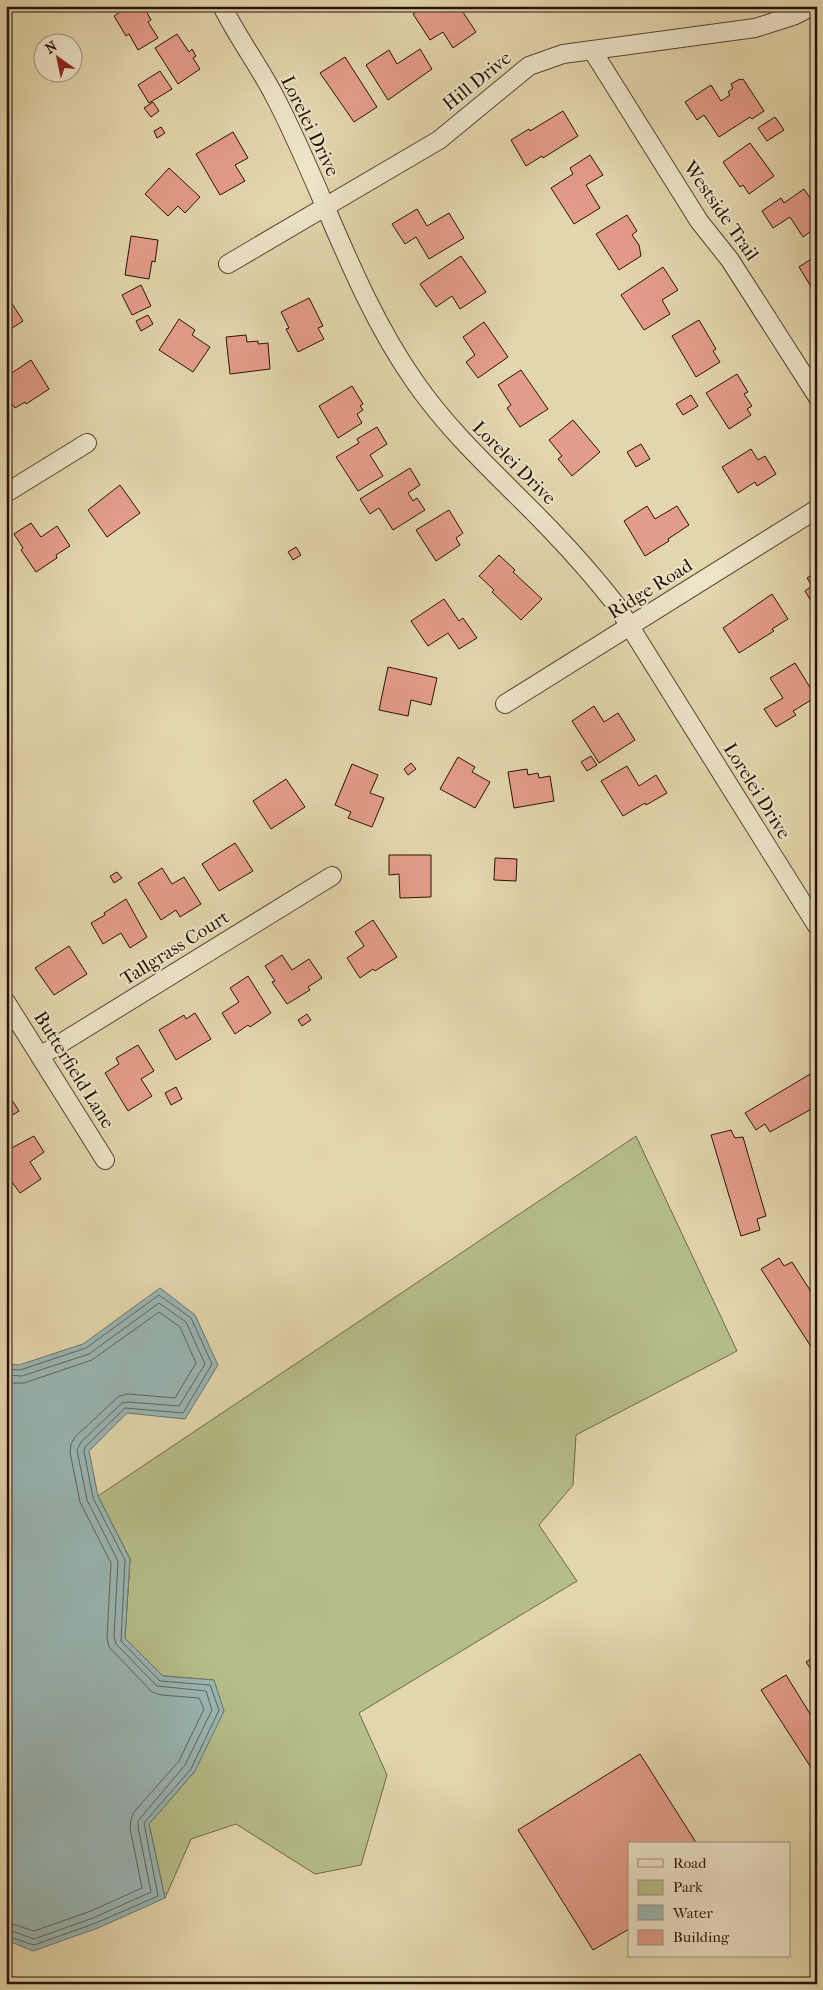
<svg xmlns="http://www.w3.org/2000/svg" width="823" height="1990" font-family="'IM FELL French Canon',serif">
	<style>
		.green { fill: #b5bd89; stroke: #6e6848 }
		.water { fill: #99b6b4; stroke: #6b756e }
		.lines { fill: none; stroke-linecap: round; stroke-linejoin: round }
		.shore { stroke: #60645d; stroke-width: 1 }
		.building { fill: #e49c8a; stroke: #271306 }
		.street-casing { stroke: #564430; stroke-width: 20 }
		.street { stroke: #ede4c9; stroke-width: 18 }
		.labels { text-anchor: middle; dominant-baseline: central; stroke-width: 4; stroke-linejoin: round; paint-order: stroke }
		.street-label { font-size: 19px; fill: #271306; stroke: #ede4c9 }
	</style>
	<rect width="100%" height="100%" fill="#e3d5ac"/>
	<filter id="stains"><feTurbulence type="fractalNoise" baseFrequency=".004" numOctaves="4"/><feColorMatrix values="0 0 0 0 .2 0 0 0 0 .09 0 0 0 0 .02 0 0 0 .5 -.17"/></filter>
	<radialGradient id="worn" r=".72"><stop offset=".6" stop-color="#630" stop-opacity="0"/><stop offset="1" stop-color="#630" stop-opacity=".3"/></radialGradient>
	<!-- green -->
	<path class="green" d="M636 1136 737 1351 576 1435 573 1485 539 1525 577 1581 359 1713 387 1775 361 1865 315 1874 236 1824 191 1839 165 1898 149 1824 195 1771 214 1680 163 1676 125 1638 130 1559 98 1496Z"/>
	<!-- water -->
	<path class="water" d="M160 1288 195 1315 218 1365 185 1419 127 1413 89 1451 98 1496 130 1559 125 1638 163 1676 214 1680 224 1711 195 1771 149 1824 165 1898 98 1928 33 1951 6 1940V1364L19 1365 83 1344Z"/>
	<g class="lines">
		<!-- shore -->
		<g class="shore">
			<path d="M6 1369 20 1370 86 1348 159 1295 191 1318 212 1364 183 1413 125 1408 85 1447 84 1451 93 1498 125 1560 121 1641 160 1681 210 1685 219 1710 191 1769 144 1823 158 1896 96 1923 34 1945 6 1936"/>
			<path d="M6 1375 22 1376 89 1354 159 1303 186 1322 205 1364 179 1406 128 1402 122 1403 81 1442 77 1450 87 1500 118 1561 114 1637 116 1644 157 1686 206 1691 212 1710 185 1765 138 1821V1827L151 1892 93 1918 34 1939 6 1929"/>
			<path d="M6 1383H24L92 1360 159 1312 180 1327 196 1363 175 1398 128 1394 119 1396 75 1437 71 1444 70 1452 80 1502 111 1563 107 1638 109 1647 152 1692 161 1695 199 1698 204 1709 179 1761 134 1812 131 1819 130 1828 142 1888 91 1911 34 1931 6 1922"/>
		</g>
	</g>
	<!-- building -->
	<g class="building">
		<path d="M129 6H153L146 11 151 20 148 22 158 38 138 50 129 34 126 36 114 16Z"/>
		<path d="M425 6H459L476 32 453 48 443 32 430 40 413 14Z"/>
		<path d="M507 6H520L511 12Z"/>
		<path d="M177 34 189 52 192 49 196 56 193 58 200 69 178 84 155 48Z"/>
		<path d="M420 49 432 69 388 100 366 65 389 50 397 64Z"/>
		<path d="M345 57 377 107 354 122 320 73Z"/>
		<path d="M160 71 172 89 149 103 138 85Z"/>
		<path d="M740 79 741 80 743 79 764 111 752 119 750 117 719 137 704 115 697 120 685 102 711 85 721 101 730 95 728 92 733 88 731 84Z"/>
		<path d="M153 102 159 111 151 117 144 108Z"/>
		<path d="M563 111 578 136 543 158 542 156 526 166 511 140 529 129 530 131Z"/>
		<path d="M775 117 784 130 767 141 758 128Z"/>
		<path d="M161 127 165 133 157 138 154 131Z"/>
		<path d="M233 132 248 158 235 165 245 181 220 195 196 154Z"/>
		<path d="M750 143 774 176 749 194 743 185 740 187 723 162Z"/>
		<path d="M590 155 603 175 586 185 600 208 574 224 551 188 573 174 570 168Z"/>
		<path d="M169 168 200 197 185 213 178 206 168 216 145 194Z"/>
		<path d="M804 189 817 208V227L803 237 790 217 773 228 762 211 781 198 784 203Z"/>
		<path d="M417 209 427 226 449 213 464 238 429 259 416 237 405 244 392 224Z"/>
		<path d="M627 215 637 231 632 235 639 245 641 256 619 270 596 234Z"/>
		<path d="M131 236 158 240 155 262 152 261 149 279 125 275Z"/>
		<path d="M817 255V288L813 290 799 267Z"/>
		<path d="M461 256 486 292 460 309 452 296 436 307 420 284Z"/>
		<path d="M663 267 678 290 662 300 670 314 644 330 621 295Z"/>
		<path d="M141 285 151 306 132 315 122 295Z"/>
		<path d="M6 294 23 321 6 332Z"/>
		<path d="M309 298 323 326 318 328 324 339 298 352 286 329 289 328 281 312Z"/>
		<path d="M148 315 153 324 141 331 136 321Z"/>
		<path d="M179 319 195 330 192 335 210 347 193 372 159 350Z"/>
		<path d="M699 320 716 349 713 351 720 362 696 377 672 336Z"/>
		<path d="M484 322 508 357 478 378 466 362 475 355 463 337Z"/>
		<path d="M246 335 247 342 258 341V344L268 343 270 369 230 374 226 337Z"/>
		<path d="M31 360 49 389 26 404 25 402 15 408 6 395V377Z"/>
		<path d="M521 370 548 409 520 427 507 408 511 405 498 385Z"/>
		<path d="M737 374 748 392 744 394 752 406 747 409 751 415 729 429 706 393Z"/>
		<path d="M352 386 363 404 360 406 363 410 357 414 362 423 338 438 319 406Z"/>
		<path d="M691 395 698 406 683 415 676 404Z"/>
		<path d="M573 420 600 452 572 476 558 459 562 456 549 440Z"/>
		<path d="M377 427 387 444 370 455 383 476 358 491 336 457 359 443 357 439Z"/>
		<path d="M641 444 650 459 636 467 627 452Z"/>
		<path d="M751 449 758 460 765 456 776 474 757 486 755 482 738 493 722 467Z"/>
		<path d="M410 468 420 485 408 493 413 501 417 498 425 510 393 530 379 508 370 514 360 499Z"/>
		<path d="M120 485 140 513 107 537 88 510Z"/>
		<path d="M647 506 655 519 677 506 689 525 668 539 669 541 645 556 624 521Z"/>
		<path d="M449 510 463 533 456 538 460 545 436 561 416 530Z"/>
		<path d="M31 523 41 537 57 526 70 546 56 555 57 558 36 572 21 550 23 548 14 534Z"/>
		<path d="M296 547 301 555 293 560 288 552Z"/>
		<path d="M499 555 515 570 513 572 542 599 521 620 492 592 494 590 479 576Z"/>
		<path d="M817 572V611L805 591 812 586 807 578Z"/>
		<path d="M772 594 788 619 772 629 774 631 739 653 723 628Z"/>
		<path d="M444 599 459 621 463 618 477 638 459 649 448 633 428 646 411 621Z"/>
		<path d="M795 663 816 697 793 711 796 715 776 727 764 709 783 698 770 678Z"/>
		<path d="M388 667 437 678 431 705 411 700 408 716 379 710Z"/>
		<path d="M594 706 604 722 618 713 635 740 599 763 572 721Z"/>
		<path d="M591 756 597 765 587 771 581 762Z"/>
		<path d="M458 757 475 767 472 772 490 782 475 808 440 789Z"/>
		<path d="M411 763 416 769 408 775 404 769Z"/>
		<path d="M352 764 378 775 370 793 384 798 372 827 348 818 351 812 335 805Z"/>
		<path d="M627 766 639 786 656 775 667 793 646 805 645 803 623 816 601 781Z"/>
		<path d="M527 769 528 775 538 773 539 778 550 776 554 801 514 808 508 772Z"/>
		<path d="M286 779 305 807 271 829 253 801Z"/>
		<path d="M235 843 253 871 219 891 202 864Z"/>
		<path d="M389 855H431V897L400 898 399 874 389 875Z"/>
		<path d="M495 858 517 859 516 881 494 880Z"/>
		<path d="M162 868 172 884 184 877 201 904 180 917 176 910 161 920 138 883Z"/>
		<path d="M117 872 122 878 114 883 110 876Z"/>
		<path d="M126 899 147 937 130 948 121 933 103 944 91 923 105 915 104 913Z"/>
		<path d="M373 920 397 957 375 971 373 969 360 978 347 958 364 946 355 932Z"/>
		<path d="M69 946 87 974 54 995 35 968Z"/>
		<path d="M282 955 292 970 309 959 322 978 308 987 310 990 287 1004 272 982 275 981 265 966Z"/>
		<path d="M248 976 271 1013 250 1027 248 1025 235 1034 222 1013 239 1002 230 988Z"/>
		<path d="M195 1013 211 1039 176 1060 159 1030 184 1015 186 1019Z"/>
		<path d="M307 1014 311 1020 302 1026 298 1020Z"/>
		<path d="M138 1045 154 1071 141 1079 152 1096 128 1111 105 1073 119 1064 116 1058Z"/>
		<path d="M817 1070V1106L770 1132 765 1124 756 1130 745 1113Z"/>
		<path d="M176 1087 182 1099 171 1105 165 1093Z"/>
		<path d="M8 1094 19 1111 6 1119V1095Z"/>
		<path d="M731 1130 735 1138 743 1137 766 1216 757 1219 760 1230 741 1236 711 1135Z"/>
		<path d="M34 1136 44 1152 30 1162 41 1179 20 1193 6 1174V1151Z"/>
		<path d="M779 1258 784 1266 792 1262 817 1301V1356L761 1269Z"/>
		<path d="M817 1655V1678L806 1662Z"/>
		<path d="M786 1675 817 1725V1777L761 1690Z"/>
		<path d="M640 1754 697 1844H629V1929L593 1950 518 1830Z"/>
	</g>
	<g class="lines">
		<defs>
			<g id="street">
				<path d="M222 6C238 38 259 66 275 97 324 191 354 295 415 382 453 437 504 481 550 529 574 554 596 579 617 606L817 926"/>
				<path d="M592 50 699 221 730 260 817 396"/>
				<path d="M228 264 439 140 529 66 563 54 755 28 793 16 813 6"/>
				<path d="M6 493 87 443"/>
				<path d="M505 704 817 509"/>
				<path d="M6 1002 105 1160"/>
				<path d="M40 1056 332 876"/>
			</g>
		</defs>
		<!-- street casing -->
		<use href="#street" class="street-casing"/>
		<!-- street -->
		<use href="#street" class="street"/>
	</g>
	<g class="labels">
		<!-- street labels -->
		<g class="street-label">
			<text transform="translate(477 81) rotate(-39)">Hill Drive</text>
			<text transform="translate(310 126) rotate(64)">Lorelei Drive</text>
			<text transform="translate(721 211) rotate(55)">Westside Trail</text>
			<text transform="translate(514 463) rotate(45)">Lorelei Drive</text>
			<text transform="translate(650 589) rotate(-32)">Ridge Road</text>
			<text transform="translate(757 791) rotate(58)">Lorelei Drive</text>
			<text transform="translate(175 948) rotate(-32)">Tallgrass Court</text>
			<text transform="translate(74 1070) rotate(58)">Butterfield Lane</text>
		</g>
	</g>
	<!-- margin -->
	<rect width="823" height="1990" fill="none" stroke="#e3d5ac" stroke-width="25"/>
	<rect x="8" y="8" width="808" height="1975" fill="none" stroke="#271306" stroke-width="2.5"/>
	<rect x="12" y="12" width="798" height="1965" fill="none" stroke="#271306"/>
	<!-- legend -->
	<rect x="628" y="1842" width="162" height="115" fill="#ede4c9" stroke="#9e907b"/>
	<rect x="638" y="1859" width="25" height="8" fill="#ede4c9" stroke="#9e907b"/>
	<text x="673" y="1868" font-size="15" fill="#271306">Road</text>
	<rect x="638" y="1880" width="25" height="15" fill="#b5bd89" stroke="#9e907b"/>
	<text x="673" y="1892" font-size="15" fill="#271306">Park</text>
	<rect x="638" y="1905" width="25" height="15" fill="#99b6b4" stroke="#9e907b"/>
	<text x="673" y="1918" font-size="15" fill="#271306">Water</text>
	<rect x="638" y="1930" width="25" height="15" fill="#e49c8a" stroke="#9e907b"/>
	<text x="673" y="1942" font-size="15" fill="#271306">Building</text>
	<!-- north arrow -->
	<g transform="translate(58 58) rotate(327)"><circle r="24" fill="#ede4c9" stroke="#9e907b"/>
	<path d="M0-4L9 19L0 12L-9 19Z" fill="#8f2418"/>
	<text y="-8" font-size="14" font-weight="bold" text-anchor="middle" fill="#271306">N</text>
	</g>
	<rect width="100%" height="100%" filter="url(#stains)"/>
	<rect width="100%" height="100%" fill="url(#worn)"/>
</svg>
